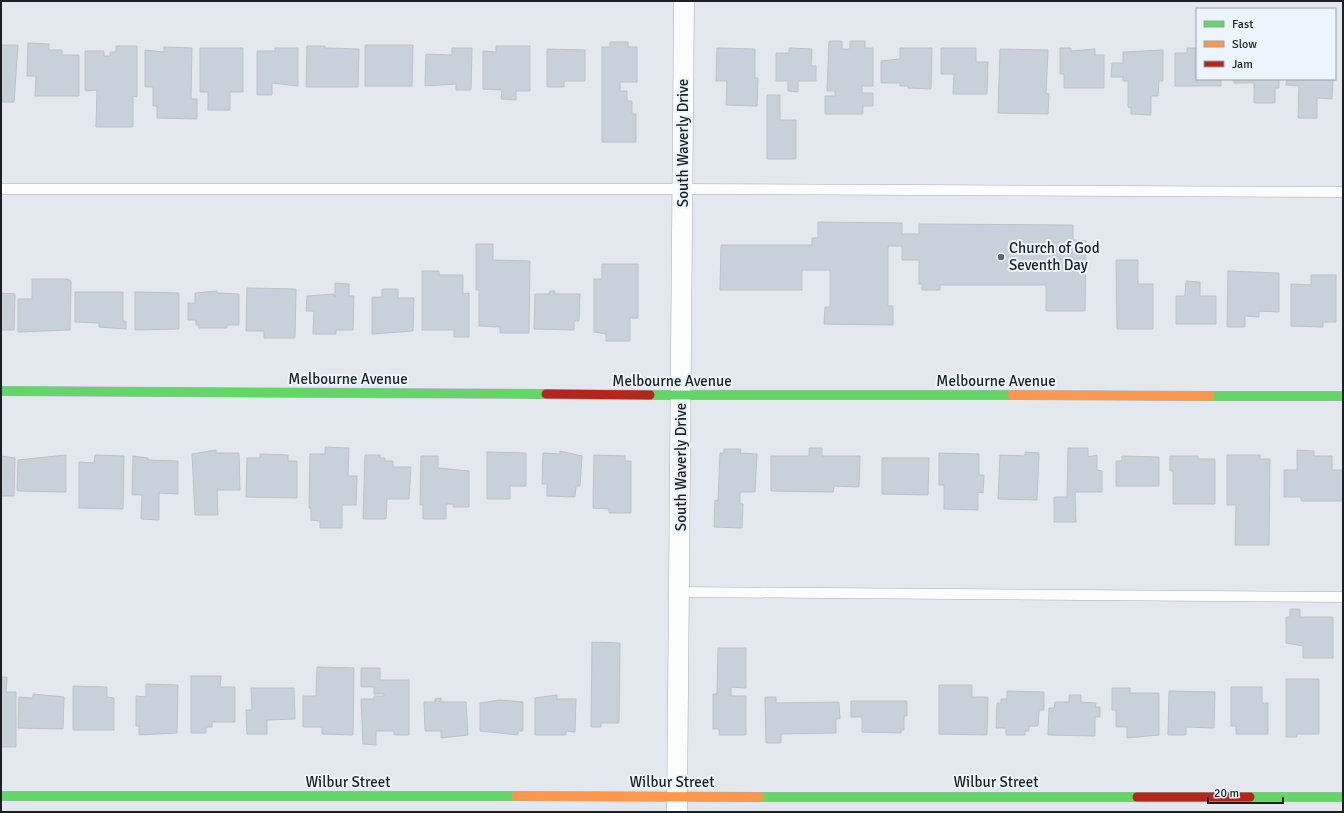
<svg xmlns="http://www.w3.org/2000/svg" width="1344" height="813" font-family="Signika,sans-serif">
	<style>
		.building { fill: #c8d1d9; stroke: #bdc2c6 }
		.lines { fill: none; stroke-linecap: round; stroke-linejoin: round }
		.lane-casing { stroke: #aaafb3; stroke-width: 11 }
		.street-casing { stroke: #aaafb3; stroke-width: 21 }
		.fast-casing { stroke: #aaafb3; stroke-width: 10 }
		.slow-casing { stroke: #aaafb3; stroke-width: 10 }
		.jam-casing { stroke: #aaafb3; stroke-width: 10 }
		.lane { stroke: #fbfcfc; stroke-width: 10 }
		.street { stroke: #fbfcfc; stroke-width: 20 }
		.fast { stroke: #63d668; stroke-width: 9 }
		.slow { stroke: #ff974d; stroke-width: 9 }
		.jam { stroke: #b3261e; stroke-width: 9 }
		.poi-dot { fill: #61666a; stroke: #ecf5fd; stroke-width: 1.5 }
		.labels { text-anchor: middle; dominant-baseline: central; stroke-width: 4; stroke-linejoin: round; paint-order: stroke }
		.street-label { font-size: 15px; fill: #1c2023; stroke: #ecf5fd }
		.poi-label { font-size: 15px; fill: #1c2023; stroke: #ecf5fd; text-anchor: start }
	</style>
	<rect width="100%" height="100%" fill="#e2e8ed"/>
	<!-- building -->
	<g class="building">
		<path d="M829 41H842V49H850V41H865V48H873V86H862V93H873V106H863V114H825V96H835V91H827Z"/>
		<path d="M610 42H628V47H637V82H620V91H627V101H632V114H636V142H602V47H610Z"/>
		<path d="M28 43 49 44V50H62V55H79V96H35L36 76H27Z"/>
		<path d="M1 45H18L14 102H1Z"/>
		<path d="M365 45H413L412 86H365Z"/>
		<path d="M116 46H137V97L133 96V127H96L97 90 85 91V51H104V56H110V52H116Z"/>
		<path d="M307 46H325V48L359 49 358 87H306Z"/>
		<path d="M496 46H530V91H516V100L501 99 502 90 483 89V51L496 52Z"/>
		<path d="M164 47 192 48 191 99H197V119L157 118V106H153V87H145V50L164 52Z"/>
		<path d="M200 48H243V92H230V110H208V92H200Z"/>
		<path d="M275 48H298V86L272 83V95H257V51H275Z"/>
		<path d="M452 48H472L471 90H456V84L425 86 426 54 452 55Z"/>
		<path d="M717 48 755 49V78H758L757 106 726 105 727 81H716Z"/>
		<path d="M789 48 812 49 811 66H816V81H798V92L788 91V81H776V53H789Z"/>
		<path d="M900 48H932L931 89 908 88V86H900V83H881V61L900 59Z"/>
		<path d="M941 48H976V62H988L987 94H953L954 74H941Z"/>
		<path d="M1060 48H1071V51L1095 49V55H1104V88H1064V74H1060Z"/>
		<path d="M1187 48H1197V79H1221V86H1175V53H1187Z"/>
		<path d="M547 49 585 50V81H564V87H547Z"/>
		<path d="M1000 49 1048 50 1046 93 1049 94 1048 114 998 113Z"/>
		<path d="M1163 50V81H1159L1158 96H1151V115L1131 114V108L1128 107V81H1123V77H1111L1112 63H1123V52Z"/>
		<path d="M1234 79H1279V88H1275V103H1254V83H1234Z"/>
		<path d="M1287 79H1333L1332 99 1317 98V118H1298L1299 86 1286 85Z"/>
		<path d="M767 95H780V120H796V159H767Z"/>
		<path d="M818 222 902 223V234H919V224L1073 225V240L1086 241 1085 311H1046V285H940V290H922V284H919V260H902V246H888V306H893V325L824 324 825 307H830V270H802V290H720L721 245H812V238H818Z"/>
		<path d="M476 244H493V260L530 261 529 333H500V327L479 326V290H476Z"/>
		<path d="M1116 260H1138V284H1153V329H1117Z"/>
		<path d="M602 264H638V318H630V341H606V334L594 332V279H602Z"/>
		<path d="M422 271H439V275H463V294L469 293V337H454V330H422Z"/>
		<path d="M1228 271 1279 273V312L1259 311V317L1245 316V327H1227Z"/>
		<path d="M1311 275H1336V322H1323V327L1291 326V284L1311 285Z"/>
		<path d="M32 279H67L71 281 70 330 18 332V299H32Z"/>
		<path d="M1186 281 1200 282V296H1216V324H1176V296H1185Z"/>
		<path d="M335 283 349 284V296H354L353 330H336V334H313L314 311H306L307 296 334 294 335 297Z"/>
		<path d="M247 288 296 289 295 338H264V331H246Z"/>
		<path d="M382 289H398V298H414L413 331 372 334V297H382Z"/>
		<path d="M217 291V293L239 294V325H227V328H199V325H196V320H188V303H195V293Z"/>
		<path d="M550 291H555V294H580L579 321H574V330L534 329 535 294H549Z"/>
		<path d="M75 292H123V321H126V329L99 327V323L75 322Z"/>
		<path d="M135 292 179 293V329L135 330Z"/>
		<path d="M1 293 15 294 14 330H1Z"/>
		<path d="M325 447 349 448 348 476H357L356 505H342V528H320V521L311 520V508H309L310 454H325Z"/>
		<path d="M809 448H822V456H860L859 487 834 486 833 492 771 491V456H809Z"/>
		<path d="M1068 448H1088V457L1097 455V470L1102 471V492H1075L1076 522H1054V497H1067Z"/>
		<path d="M724 449H741L740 453 757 454 755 492H740V504H743L742 528 714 527 715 500 718 501 720 453H724Z"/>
		<path d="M216 450V453H239L240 490H217L218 515H195L192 454Z"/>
		<path d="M1297 450 1314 451V456H1332V470H1343V501H1301V497H1284V470H1297Z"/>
		<path d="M560 451 582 456 580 486H576L575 497 547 496V484H542L543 453 560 454Z"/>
		<path d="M487 452 526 453V486H510V499H487Z"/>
		<path d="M1025 452 1039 453 1037 500 998 499 1000 455 1025 456Z"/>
		<path d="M939 453 979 454V475H984L983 493 978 492V510L944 509V485H939Z"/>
		<path d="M260 454 288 455V461H297V498L246 497 247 458H260Z"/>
		<path d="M66 455V492L17 491 18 460Z"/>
		<path d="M95 455 124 456 123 509 79 508V462L94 463Z"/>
		<path d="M365 455H380V458H385V461H393V467H411L409 499H387L386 519H363Z"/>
		<path d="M594 455 625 456V461H631V513H609V509L593 508Z"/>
		<path d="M1227 455H1260V459H1270L1269 545H1235L1236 505H1227Z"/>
		<path d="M1 456 15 458 14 496H1Z"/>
		<path d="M133 456 148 458V460L178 461V494L159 493V520L141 519 142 495H132Z"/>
		<path d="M421 456H438V468L469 471V507H453V504H446V519H423V505H420Z"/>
		<path d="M1122 456 1159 457V486H1116V461H1122Z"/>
		<path d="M1170 456H1198V459H1215V504H1173V471H1170Z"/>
		<path d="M882 458H929L928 495 882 494Z"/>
		<path d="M1290 609H1300V617H1333V658H1303V646L1286 643V617H1290Z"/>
		<path d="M592 642 620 643 619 723H601V727H591Z"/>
		<path d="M718 648H746V688L731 687V696H746V735H719V729H713V694H717Z"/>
		<path d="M317 667 354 668 353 735 322 734V727H303V696H316Z"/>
		<path d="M361 668H380V680H409V735H394V731H376V745L363 744 361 699H374V696H384V694H374V687H361Z"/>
		<path d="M191 676H221L220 687H235V722H212V727H206V733H191Z"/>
		<path d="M1 677H7L6 692H16V747H1Z"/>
		<path d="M1286 679H1319V734H1297V737H1286Z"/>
		<path d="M146 684 178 685 177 733 139 735V726H136V696L146 697Z"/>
		<path d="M939 685H972V697H988L987 735 939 734Z"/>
		<path d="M73 686 107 687V697L114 698V730H73Z"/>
		<path d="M1231 687H1262V703H1268V734H1236V726H1231Z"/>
		<path d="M251 688H294L295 719 267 720V734H247L246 710H252Z"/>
		<path d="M1112 688H1130V693H1159V735L1127 738V727H1116V710H1112Z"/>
		<path d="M1007 691 1044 692V710H1039L1038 726H1029V731H1025V735H1006V728H996L997 703H1001V699H1007Z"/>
		<path d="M1169 691 1215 692 1214 728 1186 727V735H1168Z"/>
		<path d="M33 694 64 697 63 729 18 728 19 697 33 698Z"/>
		<path d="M557 695V699H576L575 732 566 731V735H535V698Z"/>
		<path d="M1069 695H1081V702L1096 703 1095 707H1100V717H1095V736L1048 735 1049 708H1054L1055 702H1069Z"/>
		<path d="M765 697H776V703L839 702 840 719H836V733L781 734V743H766Z"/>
		<path d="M441 698V702H466L468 735 441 738V731H425L424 702H435V699Z"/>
		<path d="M500 700 523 702V731H518V735L480 731V703Z"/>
		<path d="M851 701H907V716H904V730H901V733L862 732V717H851Z"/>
	</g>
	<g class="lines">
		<defs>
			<g id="lane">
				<path d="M1 189H683L1343 192"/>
				<path d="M680 592 1343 597"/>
			</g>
			<path id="street" d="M677 812 684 1"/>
			<g id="fast">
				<path d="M1 391 546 394"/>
				<path d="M650 395H1012"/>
				<path d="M1210 396H1343"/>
				<path d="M1 796H516"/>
				<path d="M760 797H1137"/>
				<path d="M1250 797H1343"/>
			</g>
			<g id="slow">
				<path d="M1012 395 1210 396"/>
				<path d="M516 796 760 797"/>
			</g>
			<g id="jam">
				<path d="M546 394 650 395"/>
				<path d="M1137 797H1250"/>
			</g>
		</defs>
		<!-- lane casing -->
		<use href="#lane" class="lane-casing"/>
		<!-- street casing -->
		<use href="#street" class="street-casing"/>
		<!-- fast casing -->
		<use href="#fast" class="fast-casing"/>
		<!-- slow casing -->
		<use href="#slow" class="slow-casing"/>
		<!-- jam casing -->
		<use href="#jam" class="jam-casing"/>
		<!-- lane -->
		<use href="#lane" class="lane"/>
		<!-- street -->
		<use href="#street" class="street"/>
		<!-- fast -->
		<use href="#fast" class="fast"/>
		<!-- slow -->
		<use href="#slow" class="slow"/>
		<!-- jam -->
		<use href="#jam" class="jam"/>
	</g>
	<!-- markers -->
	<circle class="poi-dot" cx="1001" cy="257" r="4"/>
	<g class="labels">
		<!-- street labels -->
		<g class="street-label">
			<text transform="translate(683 143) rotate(-90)">South Waverly Drive</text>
			<text x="348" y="379">Melbourne Avenue</text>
			<text x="672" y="381">Melbourne Avenue</text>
			<text x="996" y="381">Melbourne Avenue</text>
			<text transform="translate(681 467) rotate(-90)">South Waverly Drive</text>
			<text x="348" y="782">Wilbur Street</text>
			<text x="672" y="782">Wilbur Street</text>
			<text x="996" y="782">Wilbur Street</text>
		</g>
		<!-- poi labels -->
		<g class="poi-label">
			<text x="1009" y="248">Church of God<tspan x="1009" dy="17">Seventh Day</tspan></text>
		</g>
	</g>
	<!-- border -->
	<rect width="1344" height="813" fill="none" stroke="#1c2023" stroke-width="4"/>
	<!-- legend -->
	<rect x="1196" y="8" width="140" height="72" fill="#ecf5fd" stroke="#99a0a6"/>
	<rect x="1204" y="21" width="20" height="6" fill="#63d668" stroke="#99a0a6"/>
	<text x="1232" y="28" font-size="12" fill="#1c2023">Fast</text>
	<rect x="1204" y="41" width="20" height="6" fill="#ff974d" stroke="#99a0a6"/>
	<text x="1232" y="48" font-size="12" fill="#1c2023">Slow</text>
	<rect x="1204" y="61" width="20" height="6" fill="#b3261e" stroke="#99a0a6"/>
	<text x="1232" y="68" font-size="12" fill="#1c2023">Jam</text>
	<!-- scale -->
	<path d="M1208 797v6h75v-6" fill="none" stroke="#1c2023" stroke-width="2"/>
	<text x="1214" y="797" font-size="12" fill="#1c2023" stroke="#ecf5fd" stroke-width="3" paint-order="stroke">20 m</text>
</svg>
